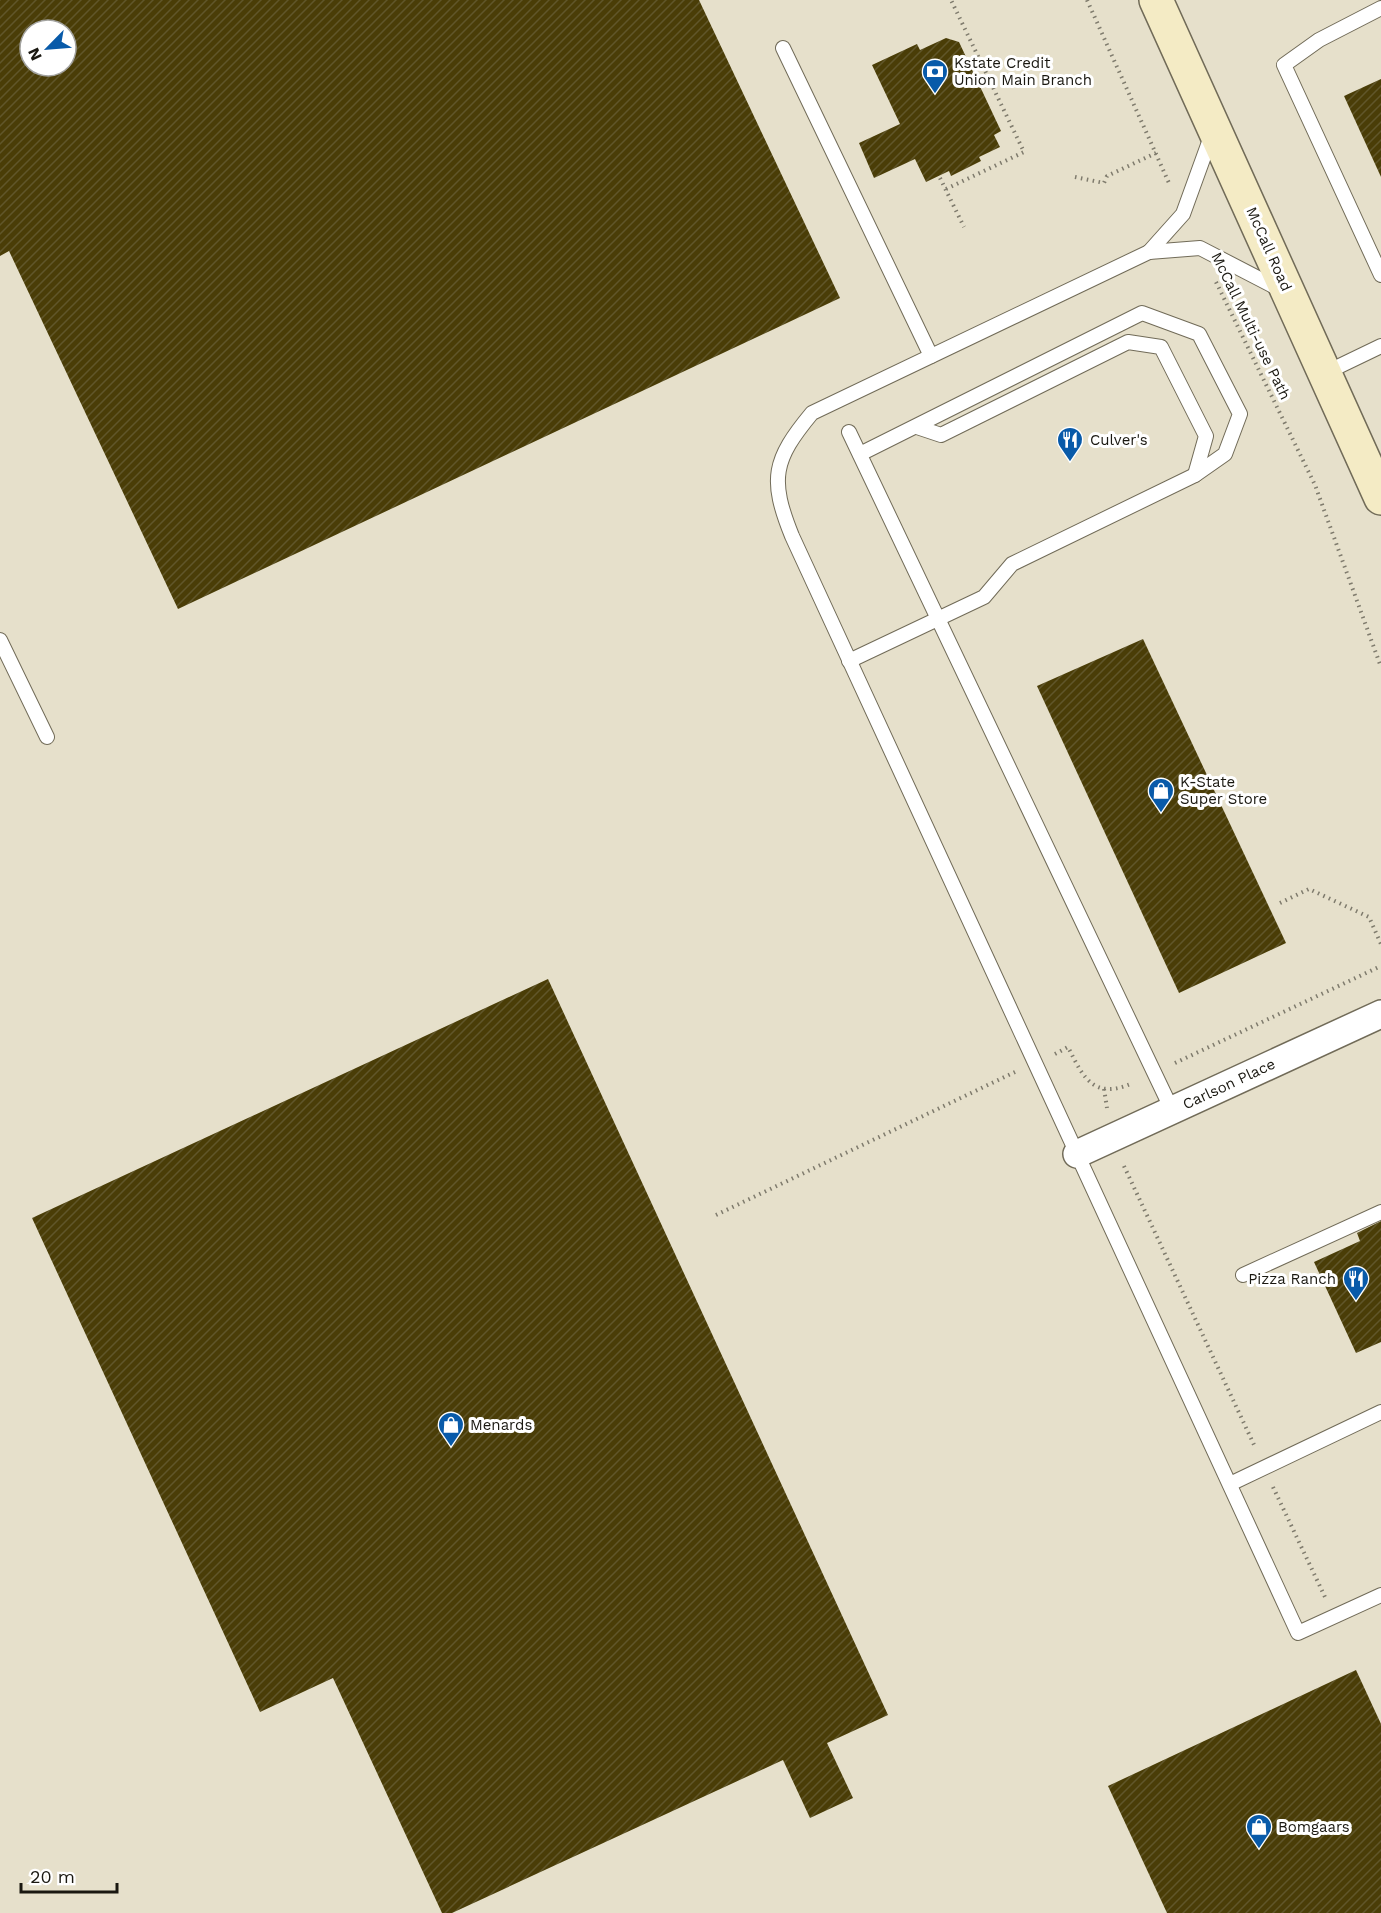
<svg xmlns="http://www.w3.org/2000/svg" width="1381" height="1913" font-family="'Work Sans',sans-serif">
	<style>
		.building { fill: url(#building-hatch); fill-rule: evenodd }
		.lines { fill: none; stroke-linecap: round; stroke-linejoin: round }
		.lane-casing { stroke: #716b58; stroke-width: 16 }
		.street-casing { stroke: #716b58; stroke-width: 30 }
		.secondary-casing { stroke: #716b58; stroke-width: 36 }
		.path { stroke: #7f7b6d; stroke-width: 4; stroke-dasharray: 1.5 4.5; stroke-linecap: butt }
		.lane { stroke: #fff; stroke-width: 14 }
		.street { stroke: #fff; stroke-width: 27 }
		.secondary { stroke: #f4ebc5; stroke-width: 33 }
		.labels { text-anchor: middle; dominant-baseline: central; stroke-width: 6; stroke-linejoin: round; paint-order: stroke }
		.poi-label { font-size: 15px; fill: #1a1811; stroke: #fff; text-anchor: start }
		.street-label { font-size: 15px; fill: #1a1811; stroke: #fff }
	</style>
	<defs>
		<pattern id="building-hatch" width="6" height="6" patternUnits="userSpaceOnUse" patternTransform="scale(1.5)"><rect width="6" height="6" fill="#4a3d07"/><path d="M-1 1l2-2M0 6l6-6M5 7l2-2" fill="none" stroke="#60562a"/></pattern>
	</defs>
	<rect width="100%" height="100%" fill="#e6e0cb"/>
	<!-- building -->
	<g class="building">
		<path d="M0 0H699L840 298 178 609 9 251 0 256ZM30 30H66V66H30Z"/>
		<path d="M946 38 959 42 1001 131 994 135 1000 147 979 157 981 161 951 176 949 171 926 182 915 159 874 178 859 143 900 124 872 65 917 44 920 50Z"/>
		<path d="M1381 79V177L1344 96Z"/>
		<path d="M1143 639 1286 943 1179 993 1037 686Z"/>
		<path d="M548 979 888 1715 827 1743 853 1798 810 1818 783 1760 452 1913H442L333 1678 260 1712 32 1218Z"/>
		<path d="M1381 1221V1342L1356 1353 1314 1262 1360 1241 1357 1233Z"/>
		<path d="M1356 1670 1381 1724V1913H1167L1108 1786Z"/>
	</g>
	<g class="lines">
		<defs>
			<g id="lane">
				<path d="M1381 8 1319 40 1284 65 1381 275"/>
				<path d="M783 48 931 356"/>
				<path d="M1149 252 1183 214 1212 134"/>
				<path d="M1281 290 1200 248 1149 252 812 413C773 460 769 479 792 536L1298 1633 1381 1595"/>
				<path d="M1325 373 1381 346"/>
				<path d="M917 427 941 435 1128 342 1161 347 1206 436 1195 475"/>
				<path d="M849 432 1172 1110"/>
				<path d="M0 640 47 737"/>
				<path d="M849 661 984 597 1012 564 1195 475 1225 454 1240 414 1199 334 1142 313 860 454"/>
				<path d="M1243 1275 1381 1212"/>
				<path d="M1230 1484 1381 1412"/>
			</g>
			<path id="street" d="M1077 1154 1381 1014"/>
			<path id="secondary" d="M1156 0 1381 498"/>
		</defs>
		<!-- lane casing -->
		<use href="#lane" class="lane-casing"/>
		<!-- street casing -->
		<use href="#street" class="street-casing"/>
		<!-- secondary casing -->
		<use href="#secondary" class="secondary-casing"/>
		<!-- path -->
		<g class="path">
			<path d="M1087 0 1169 183"/>
			<path d="M1075 177 1104 183 1107 176 1156 153"/>
			<path d="M940 178 964 227"/>
			<path d="M946 189 1024 152 951 0"/>
			<path d="M1216 282 1315 485 1381 667"/>
			<path d="M1280 903 1309 889 1369 917 1381 944"/>
			<path d="M1055 1054 1068 1047C1084 1079 1094 1100 1133 1083"/>
			<path d="M1175 1063 1381 966"/>
			<path d="M1104 1089 1107 1108"/>
			<path d="M1124 1166 1255 1447"/>
			<path d="M716 1215 1015 1072"/>
			<path d="M1273 1487 1325 1597"/>
		</g>
		<!-- lane -->
		<use href="#lane" class="lane"/>
		<!-- street -->
		<use href="#street" class="street"/>
		<!-- secondary -->
		<use href="#secondary" class="secondary"/>
	</g>
	<!-- icons -->
	<defs>
		<symbol id="bank-pin" viewBox="-11 -11 22 30"><path d="M0 17L-7.5 6A9.5 9.5 0 1 1 7.5 6Z" fill="#085aa9" stroke="#fff"/><path d="M-6-4H6V4H-6ZM0-2.3a2.3 2.3 0 1 0 0 4.6a2.3 2.3 0 1 0 0-4.6Z" fill="#fff"/></symbol>
		<symbol id="restaurant-pin" viewBox="-11 -11 22 30"><path d="M0 17L-7.5 6A9.5 9.5 0 1 1 7.5 6Z" fill="#085aa9" stroke="#fff"/><path d="M-5-6h1v4h1v-4h1v4h1v-4h1v5L-1.5 .5V6h-2V.5L-5-1ZM5-6V6H3V1.5H1.5Q1.5-4 5-6Z" fill="#fff"/></symbol>
		<symbol id="shop-pin" viewBox="-11 -11 22 30"><path d="M0 17L-7.5 6A9.5 9.5 0 1 1 7.5 6Z" fill="#085aa9" stroke="#fff"/><path d="M-5-2.5h2.3a2.7 3.5 0 0 1 5.4 0H5L5.5 6h-11ZM-1.5-2.5h3a1.5 2.3 0 0 0-3 0Z" fill="#fff"/></symbol>
	</defs>
	<g fill-rule="evenodd">
		<use href="#bank-pin" x="920" y="57" width="30" height="40"/>
		<use href="#restaurant-pin" x="1055" y="425" width="30" height="40"/>
		<use href="#shop-pin" x="1146" y="776" width="30" height="40"/>
		<use href="#restaurant-pin" x="1341" y="1264" width="30" height="40"/>
		<use href="#shop-pin" x="436" y="1410" width="30" height="40"/>
		<use href="#shop-pin" x="1244" y="1812" width="30" height="40"/>
	</g>
	<g class="labels">
		<!-- poi labels -->
		<g class="poi-label">
			<text x="954" y="63">Kstate Credit<tspan x="954" dy="17">Union Main Branch</tspan></text>
			<text x="1090" y="440">Culver's</text>
			<text x="1180" y="782">K-State<tspan x="1180" dy="17">Super Store</tspan></text>
			<text x="1336" y="1279" text-anchor="end">Pizza Ranch</text>
			<text x="470" y="1425">Menards</text>
			<text x="1278" y="1827">Bomgaars</text>
		</g>
		<!-- street labels -->
		<g class="street-label">
			<text transform="translate(1269 249) rotate(66)">McCall Road</text>
			<text transform="translate(1251 326) rotate(64)">McCall Multi-use Path</text>
			<text transform="translate(1229 1084) rotate(-25)">Carlson Place</text>
		</g>
	</g>
	<!-- north arrow -->
	<g transform="translate(48 48) rotate(245)"><circle r="28" fill="#ffffff" stroke="#a3a3a0" stroke-width="1.5"/>
	<path d="M0-4.5L10 22L0 15L-10 22Z" fill="#085aa9"/>
	<text y="-9" font-size="16" font-weight="bold" text-anchor="middle" fill="#1a1811">N</text>
	</g>
	<!-- scale -->
	<path d="M21 1883v9h96v-9" fill="none" stroke="#1a1811" stroke-width="3"/>
	<text x="30" y="1883" font-size="18" fill="#1a1811" stroke="#ffffff" stroke-width="4.5" paint-order="stroke">20 m</text>
</svg>
